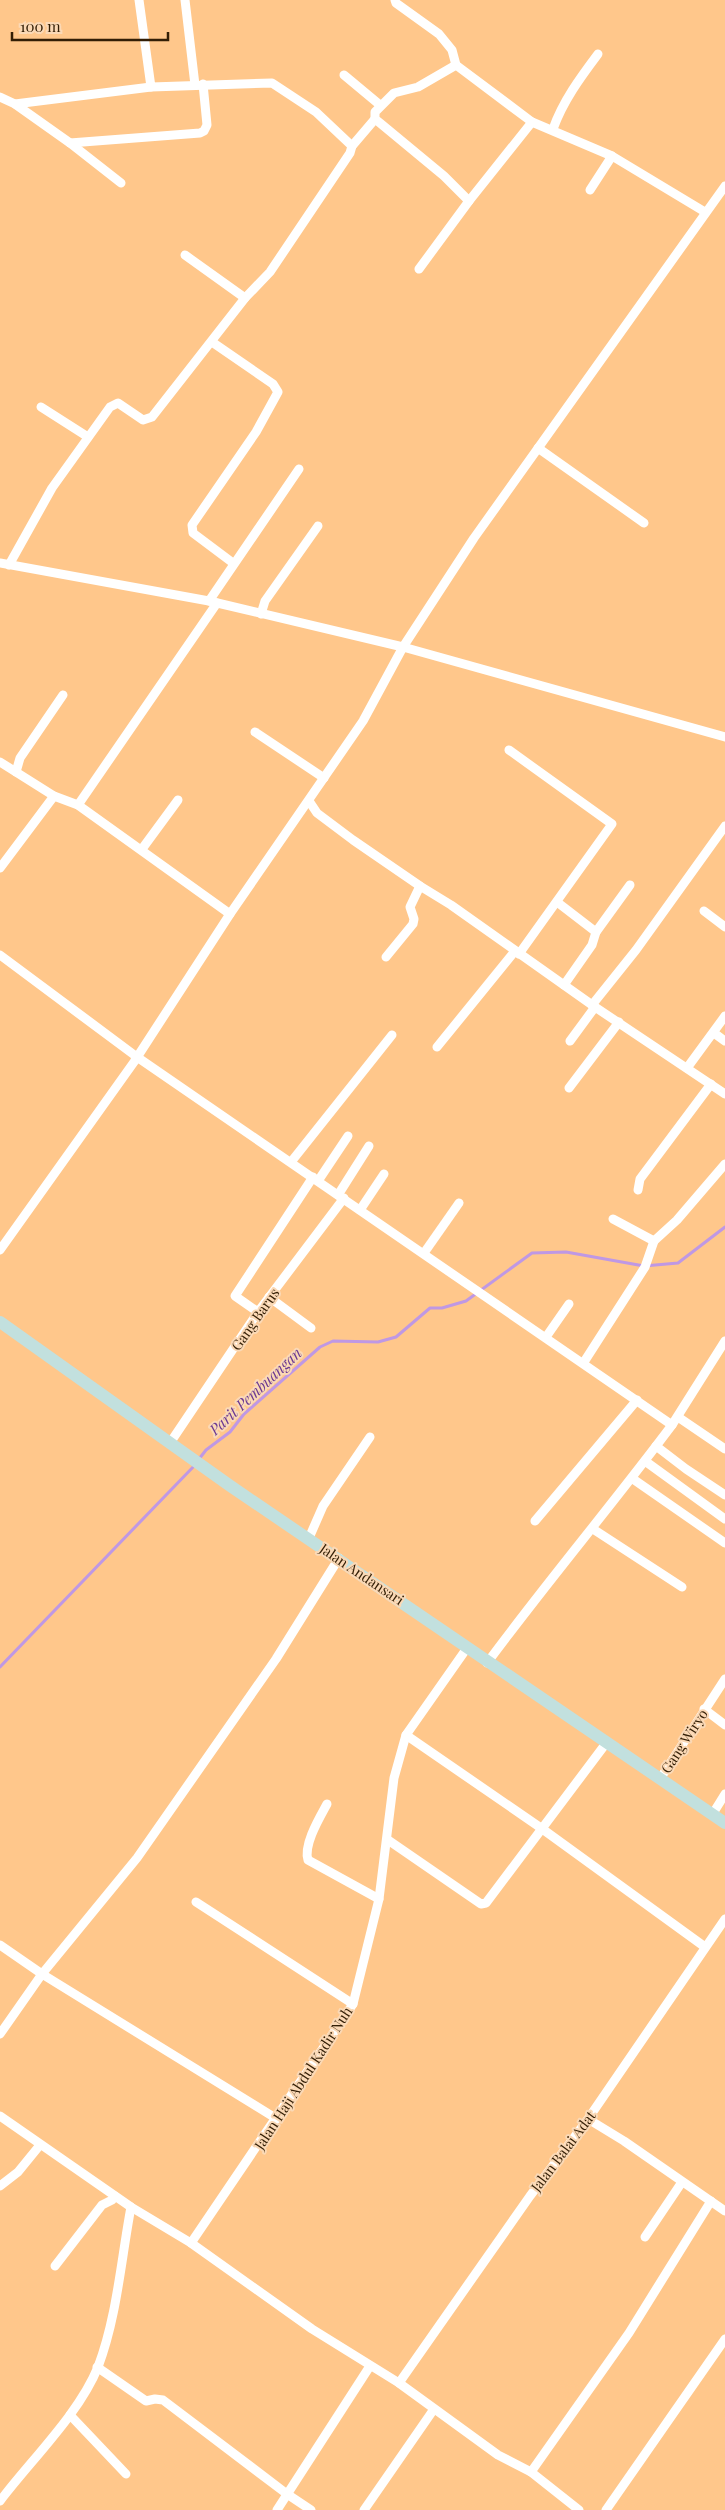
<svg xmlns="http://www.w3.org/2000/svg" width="725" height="2510" font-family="'Playfair Display',serif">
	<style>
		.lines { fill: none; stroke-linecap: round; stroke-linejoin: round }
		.stream { stroke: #bf98e4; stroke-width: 3 }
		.street { stroke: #fff; stroke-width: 9 }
		.secondary { stroke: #c2e0de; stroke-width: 12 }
		.labels { text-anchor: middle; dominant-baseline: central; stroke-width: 4; stroke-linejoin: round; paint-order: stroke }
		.street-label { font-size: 14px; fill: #331e05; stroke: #fbd9b6 }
		.water-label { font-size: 15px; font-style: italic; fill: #6b3992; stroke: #fbd9b6 }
	</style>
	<rect width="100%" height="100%" fill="#ffc78b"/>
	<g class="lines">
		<!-- stream -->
		<g class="stream">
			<path d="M199 1459 206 1450 230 1432 244 1414 320 1347 333 1341 378 1342 396 1337 430 1308H442L466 1301 532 1253 566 1252 644 1266 678 1263 725 1227"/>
			<path d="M0 1667 196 1464"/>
		</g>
		<!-- street -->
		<g class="street">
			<path d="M185 0 195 85"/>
			<path d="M395 0 396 3 439 34 452 50 456 65 532 122 612 156 705 212"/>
			<path d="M344 75 380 105"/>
			<path d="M0 97 15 104 70 143 121 183"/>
			<path d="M15 104 151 87"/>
			<path d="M553 129C563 101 580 78 598 54"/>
			<path d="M70 143 200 133 204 131 207 125 203 84"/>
			<path d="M352 146 375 119"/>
			<path d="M590 190 612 156"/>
			<path d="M469 201 532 122"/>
			<path d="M185 255 245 298"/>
			<path d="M419 269 469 201 444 176 380 123 375 119V112L394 93 418 87 456 65"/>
			<path d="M212 342 273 384 278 392 256 432 192 525 193 533 233 563"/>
			<path d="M41 407 88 437"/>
			<path d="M538 448 644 523"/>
			<path d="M0 563 209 601 403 647 725 737"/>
			<path d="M9 565 52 488 110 407 118 403 143 420 152 417 245 298 270 272 350 153 352 146 316 112 272 83 151 87 139 0"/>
			<path d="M209 601 299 469"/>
			<path d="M261 614 265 601 318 526"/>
			<path d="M255 732 324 778"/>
			<path d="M509 750 612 824 519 954"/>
			<path d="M0 762 54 796 78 805 230 914"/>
			<path d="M16 772 20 758 63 695"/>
			<path d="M309 801 317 813 353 840 420 886 451 905 595 1007 725 1094"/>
			<path d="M78 805 217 603"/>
			<path d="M142 849 178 800"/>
			<path d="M0 868 54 796"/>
			<path d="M557 902 596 932"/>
			<path d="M704 911 725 927"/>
			<path d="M0 955 137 1057 672 1425 725 1341"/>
			<path d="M386 957 413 924 414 919 410 907 420 886"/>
			<path d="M564 985 592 945 596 932 630 885"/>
			<path d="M592 1005 636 950 725 826"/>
			<path d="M714 1033 725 1041"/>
			<path d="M570 1041 595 1007"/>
			<path d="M437 1047 515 951"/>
			<path d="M687 1068 725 1016"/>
			<path d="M569 1088 619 1022"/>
			<path d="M291 1162 392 1035"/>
			<path d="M318 1181 348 1136"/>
			<path d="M638 1190 640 1179 711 1084"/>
			<path d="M338 1195 369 1146"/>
			<path d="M360 1210 384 1174"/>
			<path d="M613 1219 654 1241"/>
			<path d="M0 1250 134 1062 230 914 363 721 403 647 474 538 725 186"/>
			<path d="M424 1253 459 1203"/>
			<path d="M269 1297 311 1328"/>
			<path d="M258 1312 235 1296 313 1177"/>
			<path d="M546 1337 569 1304"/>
			<path d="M584 1362 645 1267 654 1241 677 1220 725 1164"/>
			<path d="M678 1417 725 1449"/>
			<path d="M170 1443 258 1312 344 1198"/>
			<path d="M656 1446 686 1469 725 1495"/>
			<path d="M645 1461 725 1519"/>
			<path d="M633 1479 725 1543"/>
			<path d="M535 1521 637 1400"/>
			<path d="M593 1529 682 1587"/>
			<path d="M309 1538 323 1506 370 1437"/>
			<path d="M487 1663C547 1582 612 1505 672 1425"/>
			<path d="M704 1709 725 1725"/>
			<path d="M406 1735 541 1828 705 1947"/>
			<path d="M660 1779 725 1679"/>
			<path d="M327 1804C320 1817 303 1845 308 1860L379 1899"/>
			<path d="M712 1815 725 1794"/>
			<path d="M388 1840 481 1904 486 1903 607 1742"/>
			<path d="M196 1902 353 2004"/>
			<path d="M0 1945 42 1974 277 2119"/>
			<path d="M0 2034 42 1974 137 1858 276 1659 339 1558"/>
			<path d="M0 2116 131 2207 191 2243 312 2329 399 2383 498 2455 531 2472 579 2510"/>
			<path d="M588 2119 624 2141 725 2211"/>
			<path d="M0 2186 18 2172 40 2145"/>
			<path d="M645 2237 682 2182"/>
			<path d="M191 2243 353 2004 379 1899 394 1778 406 1735 467 1648"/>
			<path d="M55 2266 102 2205 112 2200 115 2196"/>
			<path d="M97 2367 146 2401 155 2399 163 2400 287 2494 311 2510"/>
			<path d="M399 2383 530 2196 588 2119 725 1919"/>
			<path d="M70 2415 126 2474"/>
			<path d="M531 2472 629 2333 711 2201"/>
			<path d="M0 2501C31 2460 79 2414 98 2367 117 2317 121 2260 131 2207"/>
			<path d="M277 2510 370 2366"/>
			<path d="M364 2510 434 2409"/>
			<path d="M606 2510 725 2339"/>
		</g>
		<!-- secondary -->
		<path class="secondary" d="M0 1322 229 1485 725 1823"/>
	</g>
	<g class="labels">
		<!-- street labels -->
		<g class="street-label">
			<text transform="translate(255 1319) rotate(-55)">Gang Barus</text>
			<text transform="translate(362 1574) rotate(34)">Jalan Andansari</text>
			<text transform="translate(684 1741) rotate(-57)">Gang Wiryo</text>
			<text transform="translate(303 2078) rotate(-57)">Jalan Haji Abdul Kadir Nuh</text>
			<text transform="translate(563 2151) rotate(-53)">Jalan Balai Adat</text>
		</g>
		<!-- water labels -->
		<g class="water-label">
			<text transform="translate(255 1391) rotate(-43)">Parit Pembuangan</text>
		</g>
	</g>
	<!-- scale -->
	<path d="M12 32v8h156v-8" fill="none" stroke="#331e05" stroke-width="2.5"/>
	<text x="20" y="32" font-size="15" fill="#331e05" stroke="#fbd9b6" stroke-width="4" paint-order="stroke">100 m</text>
</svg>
